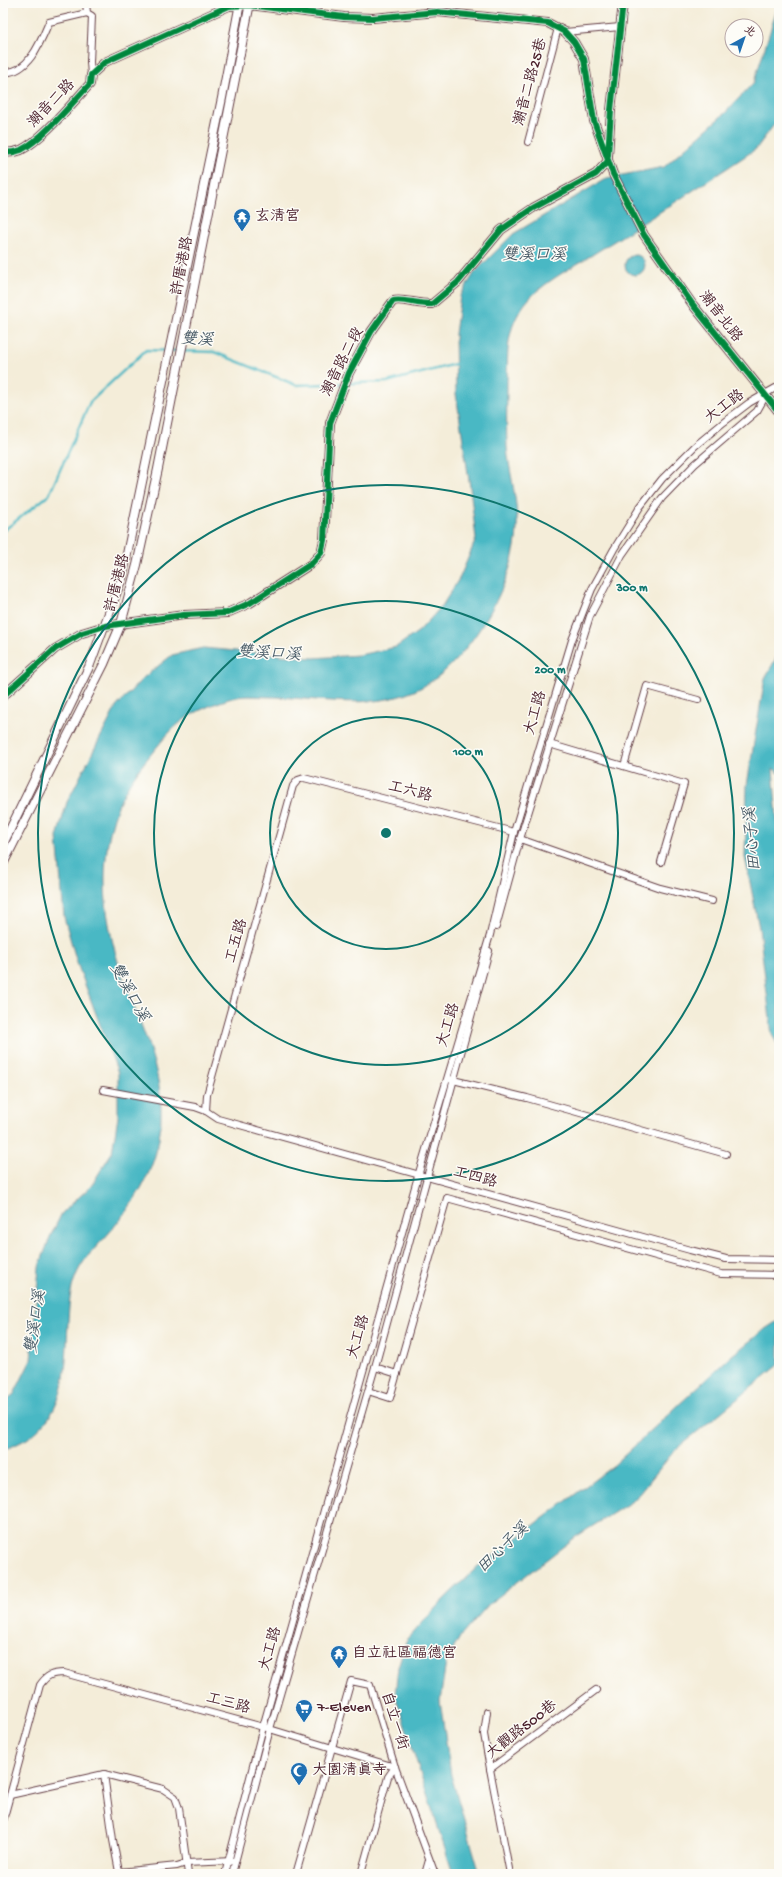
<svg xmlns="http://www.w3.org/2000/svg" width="782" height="1877" font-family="'Gochi Hand','LXGW WenKai TC',sans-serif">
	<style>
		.water { fill: #4ab8c4; stroke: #4a6c78 }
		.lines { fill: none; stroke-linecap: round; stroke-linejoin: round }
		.stream { stroke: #4ab8c4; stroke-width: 2.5 }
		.minor-casing { stroke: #643e45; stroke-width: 8 }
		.tertiary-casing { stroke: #643e45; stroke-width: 10 }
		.minor { stroke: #fff; stroke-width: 6 }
		.tertiary { stroke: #fff; stroke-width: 8 }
		.cycleway-casing { stroke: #fdfcf7; stroke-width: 8 }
		.cycleway { stroke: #00873e; stroke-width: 6 }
		.ring { fill: none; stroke: #0f766e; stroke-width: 2 }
		.labels { text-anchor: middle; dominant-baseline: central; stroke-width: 3; stroke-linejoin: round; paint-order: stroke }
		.street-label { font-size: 15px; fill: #4a1f2b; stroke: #fdfcf7 }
		.poi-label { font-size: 15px; fill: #4a1f2b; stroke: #fdfcf7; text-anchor: start }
		.water-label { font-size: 16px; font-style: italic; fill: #4a5c68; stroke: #fdfcf7 }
		.centre { fill: #0f766e; stroke: #fdfcf7; stroke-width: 2 }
		.ring-label { font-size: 12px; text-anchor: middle; font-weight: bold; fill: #0f766e; stroke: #fdfcf7; stroke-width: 3; stroke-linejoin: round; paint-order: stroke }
	</style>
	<rect width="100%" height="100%" fill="#fdfcf7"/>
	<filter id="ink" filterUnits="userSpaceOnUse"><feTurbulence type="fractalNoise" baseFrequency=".025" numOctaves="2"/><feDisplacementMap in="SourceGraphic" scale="8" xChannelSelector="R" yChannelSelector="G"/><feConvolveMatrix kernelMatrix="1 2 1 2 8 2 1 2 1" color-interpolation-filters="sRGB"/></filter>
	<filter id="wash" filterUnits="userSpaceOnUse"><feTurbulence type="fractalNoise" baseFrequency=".012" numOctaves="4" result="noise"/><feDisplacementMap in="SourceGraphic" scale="16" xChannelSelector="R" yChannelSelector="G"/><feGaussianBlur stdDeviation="0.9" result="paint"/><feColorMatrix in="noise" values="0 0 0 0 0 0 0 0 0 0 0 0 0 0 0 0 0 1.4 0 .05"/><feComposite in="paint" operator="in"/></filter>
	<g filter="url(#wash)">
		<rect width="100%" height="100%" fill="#f4edd9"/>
		<!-- water -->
		<g class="water">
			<path d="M779 3V118L756 149C702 185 647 221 592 255 571 268 535 287 522 308 505 333 508 356 507 385 507 405 506 426 507 447 509 470 516 493 517 517 520 569 485 631 449 667 398 717 336 699 273 697 261 697 248 695 237 697 231 698 226 700 220 702 190 713 177 722 157 747 141 766 127 784 118 806 94 869 106 936 130 996 145 1035 162 1073 161 1115 161 1159 141 1194 114 1227 95 1251 78 1259 71 1292 62 1345 78 1404 27 1439 19 1443 11 1447 3 1451V1403L14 1394 31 1360 39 1267 50 1237 62 1213 91 1186 112 1152 118 1117V1073L77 963 64 917 57 837 67 802 116 707 143 678 172 655 203 648 313 658 359 655 396 647 419 631 442 606 460 577 476 539 470 487 456 394 455 334 460 296 475 272 513 234 607 178 664 167 726 112 754 82Z"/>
			<circle cx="635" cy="265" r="10"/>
			<path d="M779 653V774L773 768 779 844V1047L772 1035 759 928 745 857 747 785 756 730 765 678Z"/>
			<path d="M779 1320V1365L675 1450 634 1500 577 1536 489 1604 460 1637 446 1662 440 1701 451 1775 480 1874H453L395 1695 398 1667 406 1641 441 1602 473 1571 614 1465 731 1356 765 1329Z"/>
		</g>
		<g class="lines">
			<!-- stream -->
			<path class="stream" d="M3 531 49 495 90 402 146 350 214 352 296 385 387 382 459 363"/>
		</g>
	</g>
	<g filter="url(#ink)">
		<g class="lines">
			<defs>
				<g id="minor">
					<path d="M86 3 87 13 92 16 90 62 91 75"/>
					<path d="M565 32 620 27"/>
					<path d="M3 72C28 75 41 41 49 22L87 13"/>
					<path d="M528 142 558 28"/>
					<path d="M549 744 684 784 661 862"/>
					<path d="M624 766 647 686 698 700"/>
					<path d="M520 839 660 888 712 901"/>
					<path d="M496 927 520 839 590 616 622 555 662 498 695 464 757 411 766 395"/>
					<path d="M449 1079 527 1098 726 1154"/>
					<path d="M103 1090 195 1107 206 1111 218 1119 690 1250 726 1259 779 1260"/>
					<path d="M206 1111 207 1095 293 786 298 780 304 778 514 832"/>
					<path d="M375 1367 397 1374"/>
					<path d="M368 1391 390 1398 447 1198 721 1274 779 1275"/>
					<path d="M487 1712 484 1734 490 1769"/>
					<path d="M104 1774 113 1840 119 1872 177 1866 186 1863 233 1861"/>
					<path d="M10 1795 104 1774 163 1789 175 1797 179 1808 188 1874"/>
					<path d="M3 1821 40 1685C47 1675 52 1673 64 1673L263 1727 395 1767"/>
					<path d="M225 1874 263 1727 418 1176 490 935 514 832 572 640 592 589 614 549 640 507 662 479 695 446 724 422 749 403 779 386"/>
					<path d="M232 1874 270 1729 375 1367 489 951"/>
					<path d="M296 1874 351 1681 370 1685 395 1767 435 1874"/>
					<path d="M361 1874 388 1777 395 1767"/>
					<path d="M425 1874 429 1860"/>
					<path d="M510 1874 490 1769 596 1690"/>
				</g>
				<g id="tertiary">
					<path d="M3 152C9 153 16 152 21 150 42 140 73 102 90 84L91 75 105 62 229 6 249 5 344 17 373 18 437 12 548 23 565 32 574 42 584 59 594 121 603 146 613 174 644 235 693 305 779 412"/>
					<path d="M608 156 611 110 623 3"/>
					<path d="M3 696 55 649 82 633 105 626 184 615 227 613 250 603 311 564 321 553 324 540 330 423 349 373 371 332 393 301C403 298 418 305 432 304L458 282 501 230 533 208 596 174 608 161"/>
					<path d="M3 844 89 667 122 578 222 98 240 3"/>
					<path d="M3 864 104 664 121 624 137 565 158 469 250 3"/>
				</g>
			</defs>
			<!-- minor casing -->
			<use href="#minor" class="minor-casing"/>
			<!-- tertiary casing -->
			<use href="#tertiary" class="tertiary-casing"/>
			<!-- minor -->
			<use href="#minor" class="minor"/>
			<!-- tertiary -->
			<use href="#tertiary" class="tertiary"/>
			<defs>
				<g id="cycleway">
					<path d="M3 152C9 153 16 152 21 150 42 140 73 102 90 84L91 75 105 62 229 6 249 5 344 17 373 18 437 12 548 23 565 32 574 42 584 59 594 121 603 146 613 174 644 235 693 305 779 412"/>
					<path d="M608 155 611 110 623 3"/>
					<path d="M3 696 55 649 82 633 105 626 184 615 227 613 250 603 311 564 321 553 324 540 330 423 349 373 371 332 393 301C403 298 418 305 432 304L458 282 501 230 533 208 596 174 608 161"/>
				</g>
			</defs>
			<!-- cycleway casing -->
			<use href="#cycleway" class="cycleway-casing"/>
			<!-- cycleway -->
			<use href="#cycleway" class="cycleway"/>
		</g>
	</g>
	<!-- distance rings -->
	<g class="ring">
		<circle cx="386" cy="833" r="116"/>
		<circle cx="386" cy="833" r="232"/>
		<circle cx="386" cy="833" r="348"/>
	</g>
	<!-- icons -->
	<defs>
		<symbol id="temple-pin" viewBox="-11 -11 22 30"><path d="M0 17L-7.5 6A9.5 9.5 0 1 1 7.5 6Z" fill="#1f6fb2" stroke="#fdfcf7"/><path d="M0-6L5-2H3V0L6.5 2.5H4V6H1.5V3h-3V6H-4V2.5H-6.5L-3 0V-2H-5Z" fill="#fff"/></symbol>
		<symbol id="supermarket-pin" viewBox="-11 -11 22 30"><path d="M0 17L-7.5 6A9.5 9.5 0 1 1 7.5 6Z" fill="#1f6fb2" stroke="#fdfcf7"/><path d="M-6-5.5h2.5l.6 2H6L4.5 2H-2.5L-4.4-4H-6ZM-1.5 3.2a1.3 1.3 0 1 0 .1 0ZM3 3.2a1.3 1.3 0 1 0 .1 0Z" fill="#fff"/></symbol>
		<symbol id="mosque-pin" viewBox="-11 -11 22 30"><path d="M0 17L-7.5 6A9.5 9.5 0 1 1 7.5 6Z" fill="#1f6fb2" stroke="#fdfcf7"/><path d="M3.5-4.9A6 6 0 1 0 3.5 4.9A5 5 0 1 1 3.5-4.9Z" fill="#fff"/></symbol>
	</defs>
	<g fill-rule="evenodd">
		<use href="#temple-pin" x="232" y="207" width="20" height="27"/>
		<use href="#temple-pin" x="329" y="1644" width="20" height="27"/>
		<use href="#supermarket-pin" x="294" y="1698" width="20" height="27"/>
		<use href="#mosque-pin" x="289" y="1761" width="20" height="27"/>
	</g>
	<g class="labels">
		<!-- street labels -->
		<g class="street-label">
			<text transform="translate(531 82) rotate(-75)">潮音二路25巷</text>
			<text transform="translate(52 104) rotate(-46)">潮音二路</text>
			<text transform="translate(183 266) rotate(-79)">許厝港路</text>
			<text transform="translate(720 317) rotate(52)">潮音北路</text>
			<text transform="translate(343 362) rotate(-63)">潮音路二段</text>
			<text transform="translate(725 407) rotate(-37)">大工路</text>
			<text transform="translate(118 583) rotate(-76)">許厝港路</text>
			<text transform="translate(536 713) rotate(-74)">大工路</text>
			<text transform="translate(410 792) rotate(14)">工六路</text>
			<text transform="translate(237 941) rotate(-74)">工五路</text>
			<text transform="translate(449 1025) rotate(-73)">大工路</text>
			<text transform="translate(475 1178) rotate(15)">工四路</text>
			<text transform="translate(359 1337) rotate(-74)">大工路</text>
			<text transform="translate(271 1649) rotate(-74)">大工路</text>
			<text transform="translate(228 1704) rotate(15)">工三路</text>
			<text transform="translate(394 1721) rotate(73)">自立一街</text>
			<text transform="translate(522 1730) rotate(-38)">大觀路500巷</text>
		</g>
		<!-- poi labels -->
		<g class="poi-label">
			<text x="255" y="217">玄清宮</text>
			<text x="352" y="1654">自立社區福德宮</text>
			<text x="317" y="1708">7-Eleven</text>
			<text x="312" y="1771">大園清真寺</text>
		</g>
		<!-- water labels -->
		<g class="water-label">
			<text x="534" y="256">雙溪口溪</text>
			<text transform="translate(197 341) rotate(4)">雙溪</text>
			<text transform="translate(269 655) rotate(3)">雙溪口溪</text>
			<text transform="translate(754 839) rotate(-95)">田心子溪</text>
			<text transform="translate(128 993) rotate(61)">雙溪口溪</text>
			<text transform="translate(37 1322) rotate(-82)">雙溪口溪</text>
			<text transform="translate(504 1549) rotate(-44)">田心子溪</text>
		</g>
	</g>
	<circle cx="386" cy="833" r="6" class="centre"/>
	<g class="ring-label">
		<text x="632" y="591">300 m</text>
		<text x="550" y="673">200 m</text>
		<text x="468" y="755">100 m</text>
	</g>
	<!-- margin -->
	<rect width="782" height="1877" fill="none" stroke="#fdfcf7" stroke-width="16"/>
	<!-- north arrow -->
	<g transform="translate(744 38) rotate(40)"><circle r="19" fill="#fdfcf7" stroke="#b5a4a5"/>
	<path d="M0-3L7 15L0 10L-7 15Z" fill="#1f6fb2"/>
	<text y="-6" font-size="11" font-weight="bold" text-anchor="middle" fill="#4a1f2b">北</text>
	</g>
</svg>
